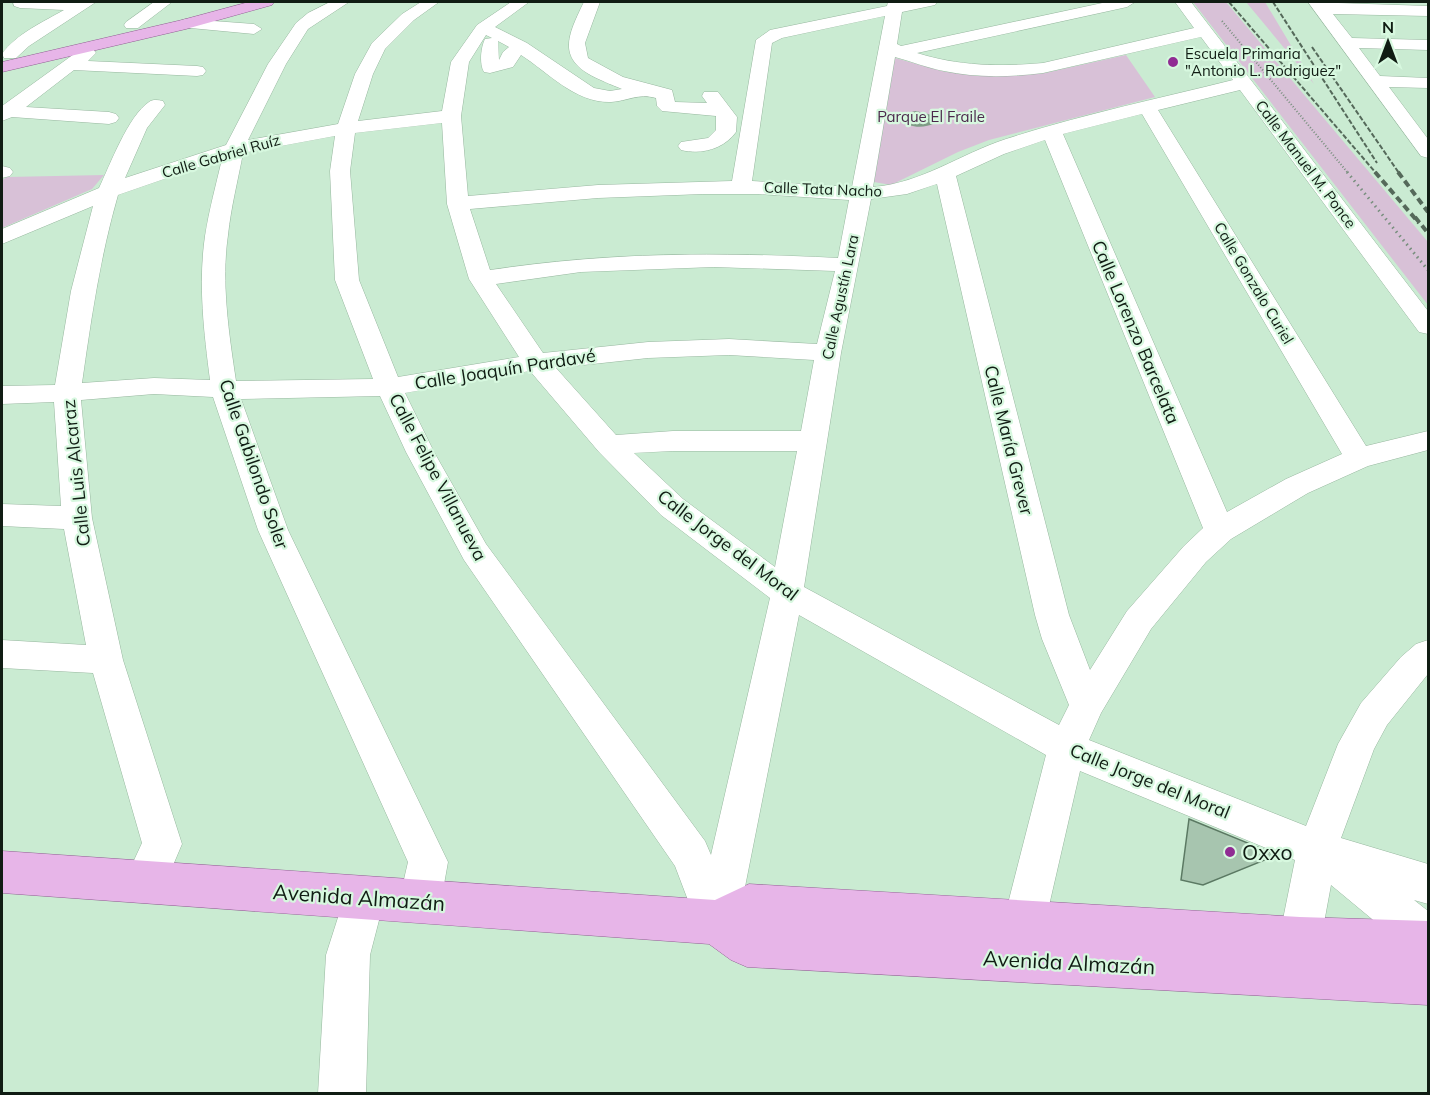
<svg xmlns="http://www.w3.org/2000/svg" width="1430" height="1095" font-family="Mulish,sans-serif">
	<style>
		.green { fill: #d8c1d7 }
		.water { fill: #7f9c86 }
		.building { fill: #a7c5af; stroke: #5b7963; stroke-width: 1.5 }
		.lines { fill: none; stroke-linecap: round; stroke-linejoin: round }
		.minor-casing { stroke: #97b79f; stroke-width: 1 }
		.major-casing { stroke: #915f93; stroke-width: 1 }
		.path-far1 { stroke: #788f7e; stroke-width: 2; stroke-dasharray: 1 2; stroke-linecap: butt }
		.path { stroke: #788f7e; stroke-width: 3; stroke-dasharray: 1.5 4; stroke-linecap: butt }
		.minor { fill: #fff; fill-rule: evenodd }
		.major { fill: #e7b5e8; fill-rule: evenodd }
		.rail-far1 { stroke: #55695a; stroke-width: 2; stroke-dasharray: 5 2; stroke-linecap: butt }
		.rail { stroke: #55695a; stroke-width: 4; stroke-dasharray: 7 4; stroke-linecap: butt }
		.poi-dot { fill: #902c93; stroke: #d7f8df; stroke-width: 2 }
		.labels { text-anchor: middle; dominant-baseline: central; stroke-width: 4.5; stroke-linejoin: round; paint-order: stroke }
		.far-poi-label { font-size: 15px; fill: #101c13; stroke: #d7f8df; text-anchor: start }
		.far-park-label { font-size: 15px; fill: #4b284c; stroke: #d7f8df }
		.far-street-label { font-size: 15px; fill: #101c13; stroke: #d7f8df }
		.street-label { font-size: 18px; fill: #101c13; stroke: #d7f8df }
		.near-poi-label { font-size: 21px; fill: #101c13; stroke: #d7f8df; text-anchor: start }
		.near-street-label { font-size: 21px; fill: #101c13; stroke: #d7f8df }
	</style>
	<rect width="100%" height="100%" fill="#caebd2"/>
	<!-- green -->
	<g class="green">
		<path d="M1193 2H1226L1428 242V305Z"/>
		<path d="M1246 2H1265L1314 84Z"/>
		<path d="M1126 55 1155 97 989 140 958 152 891 185 874 182 895 58 946 72 1007 76 1045 73Z"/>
		<path d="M104 175 92 189 2 228V180L7 177Z"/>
	</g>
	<!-- water -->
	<path class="water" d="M916 111 932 115 936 120 935 123C923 129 909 128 900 119L901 114Z"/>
	<!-- building -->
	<path class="building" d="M1189 819 1277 855 1203 885 1181 880Z"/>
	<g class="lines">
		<defs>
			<g id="minor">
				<path d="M13 2H96L29 46 16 58H4L2 54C16 34 43 22 64 10L20 8 14 6Z"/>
				<path d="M154 2H172L138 28H126L124 25 126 22Z"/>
				<path d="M330 2H349L308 29 286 64 248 140 338 124 355 74 372 43 402 14 421 2H439L414 20 385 49 373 74 358 121 442 111 451 62 477 25 511 2H529L495 27 527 43 594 88 610 91 622 89C620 88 609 84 603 81 557 62 565 40 584 2H600L585 43 588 58 623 77 672 90 675 102 707 103 702 96 704 92H718L737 117 736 132C724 149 701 155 681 150L678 146 681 142 708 138 716 130V116L662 111 657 106 656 98C638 93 628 101 611 102 575 103 549 73 521 55L513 67 490 73 484 72C479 64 481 47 485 39L492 38 486 35 469 62 461 116 468 196 598 185 732 181 756 40 770 30 887 6 888 2H937L935 5 902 12 897 44 901 46 1107 2H1135L1127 7 917 53C958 66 1000 67 1043 63L1194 28 1175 2H1191L1428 311V334L1419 332 1240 90 1158 110 1366 446 1428 431V450L1368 466 1308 493 1231 539 1206 562 1151 629 1101 713 1089 740 1306 826 1338 744 1361 703 1401 657 1416 644 1428 640V674L1387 725 1374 749 1341 838 1428 864V904L1414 900 1428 911V959L1413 953 1331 885 1321 939 1315 954 1300 960 1285 954 1279 939 1295 860 1080 771 1045 923 1039 938 1024 944 1009 938 1003 923 1046 755 799 615 738 922 732 937 717 943 702 937 675 866 464 560 406 452 380 396 241 399 288 530 448 862 441 901 435 916 420 922 405 916 399 901 408 862 258 530 213 397 154 394 81 400 92 518 123 660 182 844 160 896 145 902 130 896 124 882 142 843 93 673 2 668V640L86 645 64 529 2 526V504L61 506 54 402 2 404V386L55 385 71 291 93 206 2 244V229L99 188C110 165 128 116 149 102 153 99 158 100 163 101L165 105 147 128 125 178 226 145 268 64 296 23 308 13ZM885 16 852 187 752 181 772 43 782 38ZM1201 37 1233 80C1157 99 1080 115 1006 139 960 154 922 183 873 187L895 57C911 61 927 68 944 71 977 78 1010 77 1043 73ZM498 41 509 47 503 52 499 60ZM1142 114 1342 454 1286 479 1227 512 1063 134ZM442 123 447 204 469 279 519 357 398 377 359 280 350 171 355 133ZM335 136 330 171 335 280 373 379 236 381C229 334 221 283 228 235 231 207 238 180 243 153ZM1045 140 1203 528 1184 546 1127 611 1090 670 1069 615 956 176 1004 154ZM222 159C216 185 209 210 205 236 198 284 204 333 210 380L154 378 82 383C91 320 100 257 118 195ZM937 184 1035 615 1042 639 1069 705 1059 725 804 587 841 353 871 199 907 194ZM703 194H758L849 200 838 258C717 252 610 252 490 270L470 209 598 198ZM714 267 835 271 817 344 729 339 648 342 543 353 496 284 581 272ZM729 355 814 360 801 431H673L616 435 556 368 648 358ZM530 371 599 452 661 515 770 598 711 855 705 841 486 544 434 452 405 393ZM673 451H797L775 567 683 499 634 453Z"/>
				<path d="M1308 2 1428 6V16L1333 14 1352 38 1428 40V50L1359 48 1380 76 1428 78V88L1389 87 1428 139V158L1421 156Z"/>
				<path d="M186 19 254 24 262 29 254 34 180 27 178 24 180 21Z"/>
				<path d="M87 48 93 49 96 53 88 61 197 66 203 67 206 71 203 75 197 76 74 70 26 107 109 112 116 114 119 118 116 122 109 124 12 117 2 121V106L81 49Z"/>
				<path d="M2 166 10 168 13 172 10 176 2 178Z"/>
				<path d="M364 877 379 883 385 897 370 955 366 1094H318L326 955 349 883Z"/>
			</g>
			<g id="major">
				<path d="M249 2H274L272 5 186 29 2 72V62L182 20Z"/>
				<path d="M2 851 715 900 749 884 1300 917 1428 921V1005L747 967 731 960 709 944 2 893Z"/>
			</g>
		</defs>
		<!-- minor casing -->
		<use href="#minor" class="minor-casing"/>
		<!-- major casing -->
		<use href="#major" class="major-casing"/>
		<!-- path-far1 -->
		<path class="path-far1" d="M1222 21 1348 173"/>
		<!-- path -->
		<path class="path" d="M1347 172 1428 270"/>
		<!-- minor -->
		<use href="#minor" class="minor"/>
		<!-- major -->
		<use href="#major" class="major"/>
		<!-- rail-far1 -->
		<g class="rail-far1">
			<path d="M1229 2 1376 173"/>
			<path d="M1273 2 1377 163"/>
			<path d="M1312 47 1399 173"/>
		</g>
		<!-- rail -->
		<g class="rail">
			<path d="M1375 172 1419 223"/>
			<path d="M1398 172 1428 212"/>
			<path d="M1415 217 1428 233"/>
		</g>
	</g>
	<!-- markers -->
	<g class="poi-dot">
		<circle cx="1173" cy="62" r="6"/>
		<circle cx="1230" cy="852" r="6"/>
	</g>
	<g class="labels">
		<!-- far-poi labels -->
		<g class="far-poi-label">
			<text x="1185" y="53">Escuela Primaria<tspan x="1185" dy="17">"Antonio L. Rodriguez"</tspan></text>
		</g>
		<!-- far-park labels -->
		<g class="far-park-label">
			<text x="931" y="116">Parque El Fraile</text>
		</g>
		<!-- far-street labels -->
		<g class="far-street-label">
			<text transform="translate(221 156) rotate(-16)">Calle Gabriel Ruíz</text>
			<text transform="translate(1306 164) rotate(53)">Calle Manuel M. Ponce</text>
			<text transform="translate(823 189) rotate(2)">Calle Tata Nacho</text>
			<text transform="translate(1254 283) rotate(59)">Calle Gonzalo Curiel</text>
			<text transform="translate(840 297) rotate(-78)">Calle Agustín Lara</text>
		</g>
		<!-- street labels -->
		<g class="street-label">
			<text transform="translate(1136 332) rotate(67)">Calle Lorenzo Barcelata</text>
			<text transform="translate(505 369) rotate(-9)">Calle Joaquín Pardavé</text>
			<text transform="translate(1009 440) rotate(76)">Calle María Grever</text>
			<text transform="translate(254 464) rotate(71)">Calle Gabilondo Soler</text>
			<text transform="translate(76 473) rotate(-96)">Calle Luis Alcaraz</text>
			<text transform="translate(438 477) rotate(62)">Calle Felipe Villanueva</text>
			<text transform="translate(728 545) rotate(37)">Calle Jorge del Moral</text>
			<text transform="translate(1150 781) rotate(22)">Calle Jorge del Moral</text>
		</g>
		<!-- near-poi labels -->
		<g class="near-poi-label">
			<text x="1242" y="852">Oxxo</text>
		</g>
		<!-- near-street labels -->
		<g class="near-street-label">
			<text transform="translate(359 897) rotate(4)">Avenida Almazán</text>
			<text transform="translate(1069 962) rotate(3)">Avenida Almazán</text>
		</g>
	</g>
	<!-- border -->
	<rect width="1430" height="1095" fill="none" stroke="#101c13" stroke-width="6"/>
	<!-- north arrow -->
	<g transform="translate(1388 42)" stroke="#d7f8df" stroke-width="4.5" paint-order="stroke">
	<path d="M0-4.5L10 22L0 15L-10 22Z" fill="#101c13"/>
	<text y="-9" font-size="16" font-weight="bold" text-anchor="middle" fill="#101c13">N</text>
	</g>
</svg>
